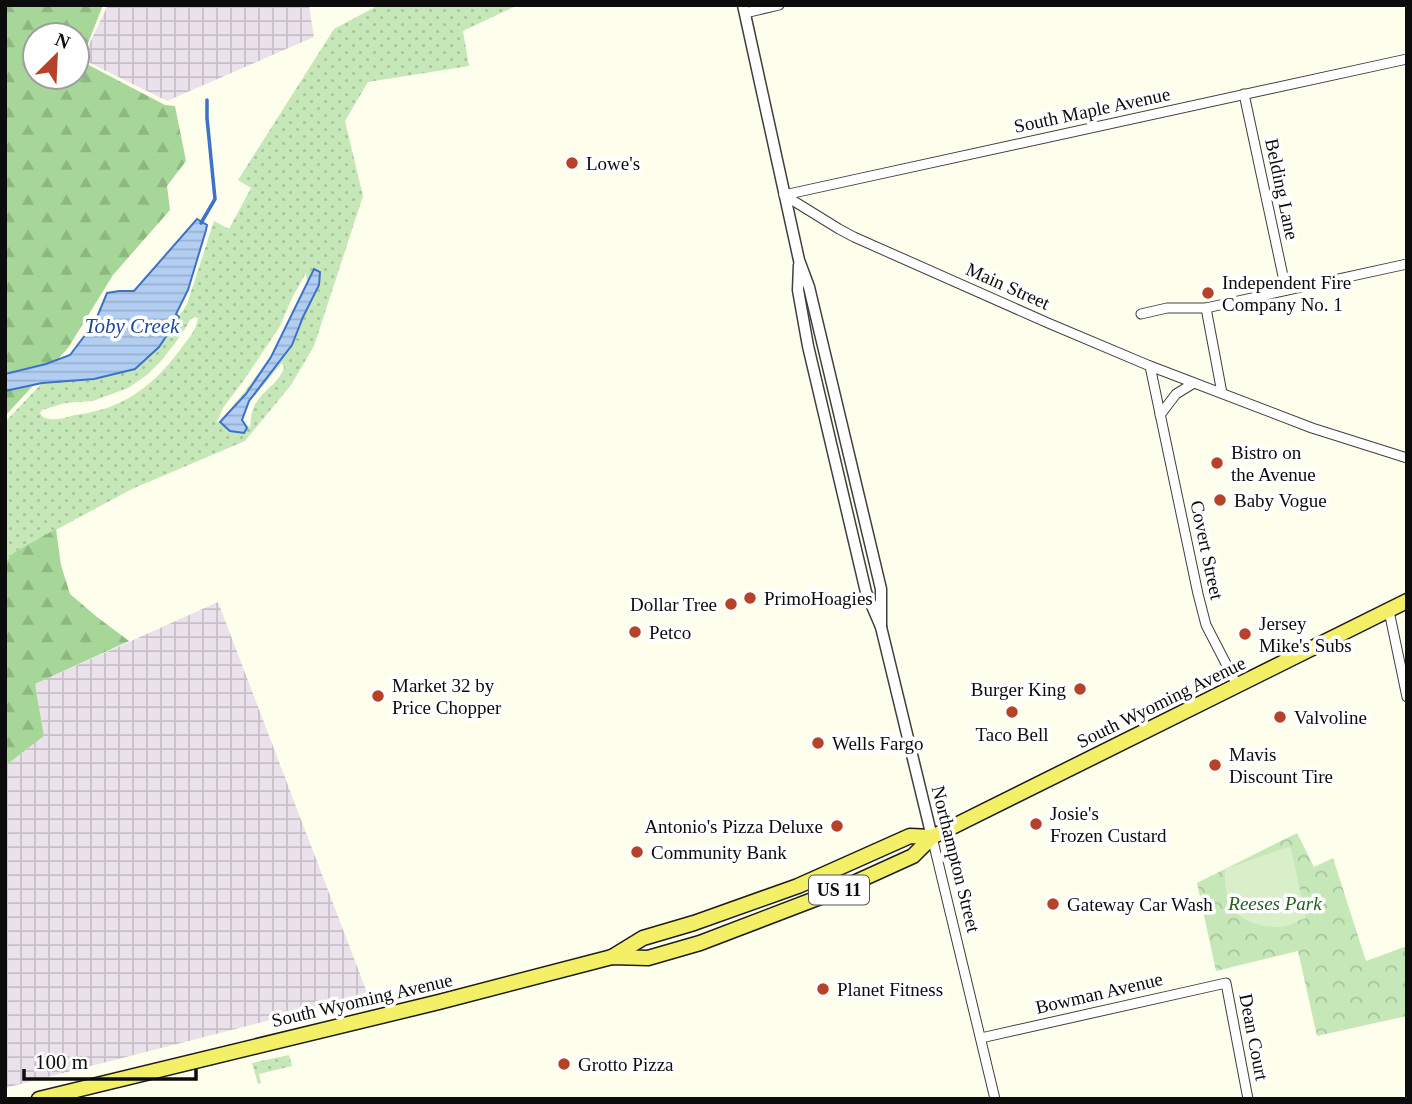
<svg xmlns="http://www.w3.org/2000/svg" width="1412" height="1104" font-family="Georgia,serif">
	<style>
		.industrial { fill: url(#industrial-grid) }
		.grass { fill: url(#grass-dots); fill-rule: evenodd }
		.forest { fill: url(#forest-firs); fill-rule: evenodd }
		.park { fill: url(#park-crowns) }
		.pitch { fill: #d9efc9 }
		.water { fill: url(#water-rules); stroke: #3d72c8; stroke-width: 2 }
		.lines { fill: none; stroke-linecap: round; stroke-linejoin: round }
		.stream { stroke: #3d72c8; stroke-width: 3.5 }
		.minor-casing { stroke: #3f3f3f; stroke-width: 11 }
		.tertiary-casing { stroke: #3f3f3f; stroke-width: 13 }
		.primary-casing { stroke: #1d1d1d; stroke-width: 17 }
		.minor { stroke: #fff; stroke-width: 9 }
		.tertiary { stroke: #fff; stroke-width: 10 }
		.primary { stroke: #f3ef67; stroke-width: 14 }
		.poi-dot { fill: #b7422a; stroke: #fff; stroke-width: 2.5 }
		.labels { text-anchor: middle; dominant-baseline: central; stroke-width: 7; stroke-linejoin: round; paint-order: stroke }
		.shield { fill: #fff; stroke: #555; stroke-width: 2 }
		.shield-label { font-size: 18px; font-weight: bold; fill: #0c0c0c }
		.street-label { font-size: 19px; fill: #0c0c0c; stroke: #fff }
		.poi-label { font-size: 19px; fill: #0c0c0c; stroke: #fff; text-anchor: start }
		.park-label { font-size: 19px; font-style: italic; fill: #1f6120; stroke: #fff }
		.water-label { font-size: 21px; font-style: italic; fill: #1b4799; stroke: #fff }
	</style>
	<defs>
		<pattern id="industrial-grid" width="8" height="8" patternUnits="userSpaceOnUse" patternTransform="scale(1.75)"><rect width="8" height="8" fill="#ebe1ea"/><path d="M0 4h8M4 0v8" fill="none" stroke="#c8c0c8"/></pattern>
		<pattern id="grass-dots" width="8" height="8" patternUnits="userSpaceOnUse" patternTransform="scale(1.75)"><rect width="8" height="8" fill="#c6e7b8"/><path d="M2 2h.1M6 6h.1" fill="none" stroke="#a9c59d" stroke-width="1.8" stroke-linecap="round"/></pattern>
		<pattern id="forest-firs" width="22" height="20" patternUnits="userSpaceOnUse" patternTransform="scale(1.75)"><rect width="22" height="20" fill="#a6d798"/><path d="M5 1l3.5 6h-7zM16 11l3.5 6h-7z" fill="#8eb782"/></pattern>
		<pattern id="park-crowns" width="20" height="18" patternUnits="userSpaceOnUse" patternTransform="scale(1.75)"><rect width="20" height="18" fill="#c6e7b8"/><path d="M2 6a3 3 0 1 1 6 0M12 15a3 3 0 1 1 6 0" fill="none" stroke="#a9c59d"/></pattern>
		<pattern id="water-rules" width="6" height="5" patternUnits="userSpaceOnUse" patternTransform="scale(1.75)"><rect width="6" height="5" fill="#b3cef3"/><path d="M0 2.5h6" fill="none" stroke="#99b0cf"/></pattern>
	</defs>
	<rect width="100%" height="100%" fill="#fefeec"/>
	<!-- industrial -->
	<g class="industrial">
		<path d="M108 5H309L314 37 167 101 82 59Z"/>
		<path d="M218 602 368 995 5 1088V766L44 736 35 684Z"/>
	</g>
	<!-- grass -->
	<g class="grass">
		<path d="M379 5H518L463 31 469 66 368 82 345 121 363 196 314 346 291 385 245 441 132 489 13 553 5 563V422L42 383 94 379 159 347 187 304 214 221 229 229 251 188 238 180 334 29ZM315 269 320 272 292 345 249 401 242 420 220 422 246 394 271 357ZM306 273 307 281 271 356 243 394 219 422H217L223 408 244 380 280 326 292 298ZM194 317 198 318C197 329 189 338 182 347 162 376 132 403 96 411 89 413 82 414 75 415 63 418 54 422 43 417L40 413 42 410 65 403 93 401 128 388 147 375 162 360 182 334 190 320ZM282 363 284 368C277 385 267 387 258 400 251 408 251 419 250 428L243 420 250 401Z"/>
		<path d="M289 1055 292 1066 259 1074 261 1083 258 1084 252 1063Z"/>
	</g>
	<!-- forest -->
	<g class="forest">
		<path d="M5 5H103L81 61 165 105 175 106 186 161 167 186 170 210 113 275 68 348 5 416ZM35 35H77V77H35Z"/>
		<path d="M56 529 61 565 70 594 97 617 129 641 35 684 44 736 5 766V563L13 553Z"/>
	</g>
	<!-- park -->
	<path class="park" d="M1297 833 1314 867 1333 858 1366 961 1407 946V1016L1317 1036 1298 951 1216 971 1197 883Z"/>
	<!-- pitch -->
	<path class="pitch" d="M1288 847 1291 848 1306 918C1299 920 1292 924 1286 926 1266 930 1237 922 1229 902 1225 891 1225 881 1225 869Z"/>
	<!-- water -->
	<g class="water">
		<path d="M197 219 207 225 206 230 188 290 176 314 179 317 159 347 135 369 94 379 42 383 5 391V374L46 364 70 355 95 322 107 293 119 291H134Z"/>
		<path d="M314 269 320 272 319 285 303 317 292 345 249 401 242 420 247 428 244 433 230 431 220 422 246 394 271 357Z"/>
	</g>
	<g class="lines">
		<!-- stream -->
		<path class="stream" d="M201 223 215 199 207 118V100"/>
		<defs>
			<g id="minor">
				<path d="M745 13 779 5"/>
				<path d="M1244 94 1286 290"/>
				<path d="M784 195 839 229 854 237 1048 323 1150 366 1312 428 1407 458"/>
				<path d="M784 195 1407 59"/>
				<path d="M1206 308 1222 393"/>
				<path d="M1141 314 1167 308H1206L1407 264"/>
				<path d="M1150 366 1198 594 1206 625 1237 685"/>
				<path d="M1160 415 1176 394 1194 383"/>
				<path d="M1389 611 1407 697"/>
				<path d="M932 837 995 1099"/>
				<path d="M981 1038 1226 983 1248 1099"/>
			</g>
			<g id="tertiary">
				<path d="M743 5 799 260 809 287 881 589V627"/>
				<path d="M799 265 798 290 808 346 866 592 881 627 932 837"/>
			</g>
			<g id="primary">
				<path d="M612 957 643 938 694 923 798 886 910 836 932 837"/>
				<path d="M39 1099 439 1002 612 957 648 958 700 943 836 891 913 856 932 837 1407 601"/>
			</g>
		</defs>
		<!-- minor casing -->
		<use href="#minor" class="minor-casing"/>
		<!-- tertiary casing -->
		<use href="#tertiary" class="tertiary-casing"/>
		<!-- primary casing -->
		<use href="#primary" class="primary-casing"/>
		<!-- minor -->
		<use href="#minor" class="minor"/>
		<!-- tertiary -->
		<use href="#tertiary" class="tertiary"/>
		<!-- primary -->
		<use href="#primary" class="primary"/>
	</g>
	<!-- markers -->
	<g class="poi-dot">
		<circle cx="572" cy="163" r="7"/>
		<circle cx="1208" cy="293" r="7"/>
		<circle cx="1217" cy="463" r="7"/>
		<circle cx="1220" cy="500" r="7"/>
		<circle cx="750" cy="598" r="7"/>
		<circle cx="731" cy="604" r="7"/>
		<circle cx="635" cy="632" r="7"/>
		<circle cx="1245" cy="634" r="7"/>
		<circle cx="1080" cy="689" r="7"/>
		<circle cx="378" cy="696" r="7"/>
		<circle cx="1012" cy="712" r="7"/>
		<circle cx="1280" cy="717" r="7"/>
		<circle cx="818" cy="743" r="7"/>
		<circle cx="1215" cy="765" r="7"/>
		<circle cx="1036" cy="824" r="7"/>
		<circle cx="837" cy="826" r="7"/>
		<circle cx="637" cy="852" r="7"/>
		<circle cx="1053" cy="904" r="7"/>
		<circle cx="823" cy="989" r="7"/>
		<circle cx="564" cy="1064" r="7"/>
	</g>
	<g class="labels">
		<!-- shield labels -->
		<rect class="shield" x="809" y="875.5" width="60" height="29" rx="5"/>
		<g class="shield-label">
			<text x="839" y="890">US 11</text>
		</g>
		<!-- street labels -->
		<g class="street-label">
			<text transform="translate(1092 110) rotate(-12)">South Maple Avenue</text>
			<text transform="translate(1282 189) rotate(78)">Belding Lane</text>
			<text transform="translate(1008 286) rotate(24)">Main Street</text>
			<text transform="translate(1207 550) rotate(78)">Covert Street</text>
			<text transform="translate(1161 702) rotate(-26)">South Wyoming Avenue</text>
			<text transform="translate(956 859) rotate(76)">Northampton Street</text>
			<text transform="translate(1099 993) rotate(-13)">Bowman Avenue</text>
			<text transform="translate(362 1000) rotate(-13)">South Wyoming Avenue</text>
			<text transform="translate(1254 1037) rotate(79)">Dean Court</text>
		</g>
		<!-- poi labels -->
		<g class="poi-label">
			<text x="586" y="163">Lowe's</text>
			<text x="1222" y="282">Independent Fire<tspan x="1222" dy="22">Company No. 1</tspan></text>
			<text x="1231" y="452">Bistro on<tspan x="1231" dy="22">the Avenue</tspan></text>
			<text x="1234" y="500">Baby Vogue</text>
			<text x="764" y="598">PrimoHoagies</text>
			<text x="717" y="604" text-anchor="end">Dollar Tree</text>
			<text x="1259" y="623">Jersey<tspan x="1259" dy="22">Mike's Subs</tspan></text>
			<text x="649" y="632">Petco</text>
			<text x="392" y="685">Market 32 by<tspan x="392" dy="22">Price Chopper</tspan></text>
			<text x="1066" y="689" text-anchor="end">Burger King</text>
			<text x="1294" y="717">Valvoline</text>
			<text x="1012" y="734" text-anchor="middle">Taco Bell</text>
			<text x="832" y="743">Wells Fargo</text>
			<text x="1229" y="754">Mavis<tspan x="1229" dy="22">Discount Tire</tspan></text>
			<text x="1050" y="813">Josie's<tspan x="1050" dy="22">Frozen Custard</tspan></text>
			<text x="823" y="826" text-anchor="end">Antonio's Pizza Deluxe</text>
			<text x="651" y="852">Community Bank</text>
			<text x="1067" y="904">Gateway Car Wash</text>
			<text x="837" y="989">Planet Fitness</text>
			<text x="578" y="1064">Grotto Pizza</text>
		</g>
		<!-- park labels -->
		<g class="park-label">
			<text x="1275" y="903">Reeses Park</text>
		</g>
		<!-- water labels -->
		<g class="water-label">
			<text x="132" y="326">Toby Creek</text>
		</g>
	</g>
	<!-- border -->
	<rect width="1412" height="1104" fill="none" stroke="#0c0c0c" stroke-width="14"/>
	<!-- north arrow -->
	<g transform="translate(56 56) rotate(24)"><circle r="33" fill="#ffffff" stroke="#9e9e9e" stroke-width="2"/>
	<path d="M0-5L12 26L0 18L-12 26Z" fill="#b7422a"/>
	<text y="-10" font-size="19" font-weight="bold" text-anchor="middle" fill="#0c0c0c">N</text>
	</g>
	<!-- scale -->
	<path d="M24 1069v10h172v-10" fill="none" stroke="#0c0c0c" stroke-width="3.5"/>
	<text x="35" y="1069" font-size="21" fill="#0c0c0c" stroke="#ffffff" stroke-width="5" paint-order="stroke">100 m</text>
</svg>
